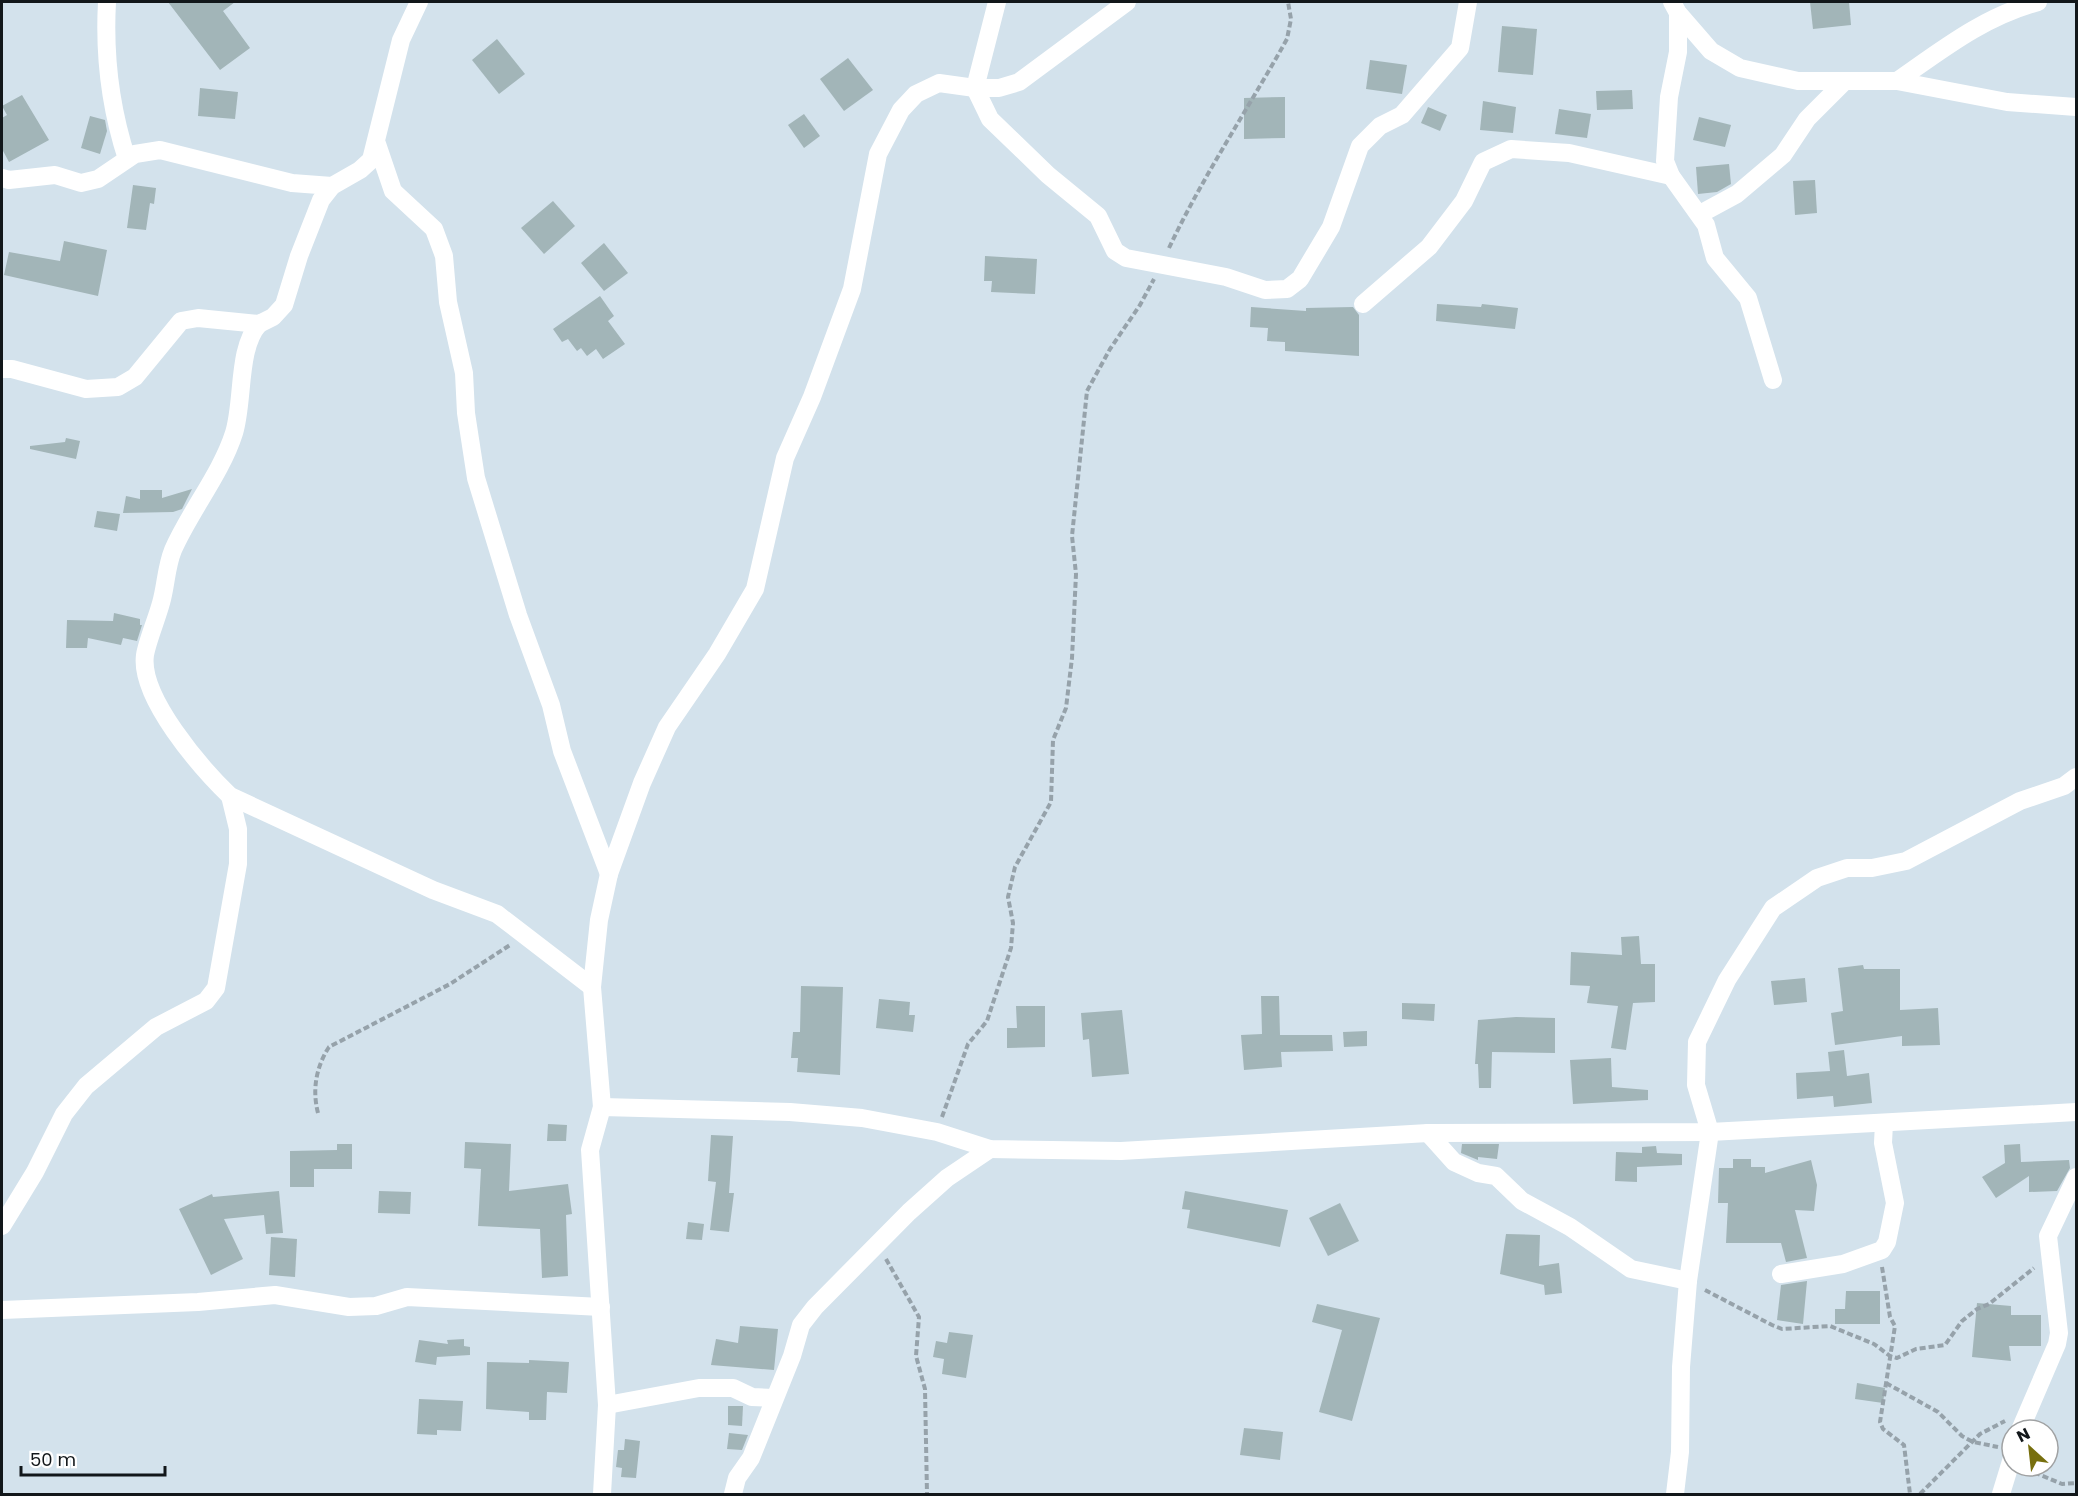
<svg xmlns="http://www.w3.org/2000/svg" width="2078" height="1496" font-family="Poppins,sans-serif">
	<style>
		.building { fill: #a2b5b8 }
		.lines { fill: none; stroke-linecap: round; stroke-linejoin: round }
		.path { stroke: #96a2aa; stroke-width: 4; stroke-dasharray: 6 3; stroke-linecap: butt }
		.street { stroke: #fff; stroke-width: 18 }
	</style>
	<rect width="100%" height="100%" fill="#d3e2ec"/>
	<!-- building -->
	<g class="building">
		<path d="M168 2H235L223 11 250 48 220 70Z"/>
		<path d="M1810 2H1849L1851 25 1813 29Z"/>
		<path d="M1502 26 1537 29 1533 75 1498 72Z"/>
		<path d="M497 39 525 74 499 94 472 60Z"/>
		<path d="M848 58 873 90 844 111 820 79Z"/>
		<path d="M1370 60 1407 65 1402 94 1366 89Z"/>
		<path d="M200 88 238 92 235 119 198 116Z"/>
		<path d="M1632 90 1633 109 1597 110 1596 91Z"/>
		<path d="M22 95 49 140 9 162 2 149V118L7 115 2 106Z"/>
		<path d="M1285 97V138L1244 139V98Z"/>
		<path d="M1483 101 1516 107 1513 133 1480 130Z"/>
		<path d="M1428 107 1447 115 1440 131 1421 123Z"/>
		<path d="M1559 109 1591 114 1587 138 1555 134Z"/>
		<path d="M804 114 820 136 804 148 788 125Z"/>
		<path d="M90 116 105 120 107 131 100 154 81 148Z"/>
		<path d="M1699 117 1731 125 1725 147 1693 140Z"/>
		<path d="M1729 164 1731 184 1717 192 1698 194 1696 167Z"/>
		<path d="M1815 180 1817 213 1795 215 1793 181Z"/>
		<path d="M133 185 156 188 154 204 150 203 146 230 127 228Z"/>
		<path d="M553 201 575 226 544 254 521 228Z"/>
		<path d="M64 241 107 250 98 296 4 275 9 252 60 261Z"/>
		<path d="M604 243 628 273 604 291 581 263Z"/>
		<path d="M985 256 1037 259 1035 294 991 292 992 281H984Z"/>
		<path d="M600 296 614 316 608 321 625 344 603 359 596 349 587 356 581 348 577 351 568 339 562 342 553 329Z"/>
		<path d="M1437 304 1481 307 1482 304 1518 308 1515 329 1436 321Z"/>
		<path d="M1251 307 1306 311V308L1353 307 1359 315V356L1285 351V342L1267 341 1268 328 1250 327Z"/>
		<path d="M66 438 80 441 76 459 30 449V446L65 442Z"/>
		<path d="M192 489 182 509 173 512 123 513 126 496 140 499V490H162V498Z"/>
		<path d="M97 511 120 514 117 531 94 527Z"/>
		<path d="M114 613 140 619V625H142L137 641 123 638 121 645 88 638 87 648H66L67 620 113 621Z"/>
		<path d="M1639 936 1641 964H1655V1002L1633 1003 1626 1050 1611 1048 1618 1006 1587 1003 1590 986 1570 985 1571 952 1622 955 1621 937Z"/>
		<path d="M1863 965 1864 969H1900V1010L1938 1008 1940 1045 1902 1046V1036L1835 1045 1831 1013 1843 1011 1838 968Z"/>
		<path d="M1805 978 1807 1002 1774 1005 1771 981Z"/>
		<path d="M801 986 843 987 840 1075 797 1072 798 1058H791L793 1032H800Z"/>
		<path d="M1261 996H1279L1280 1035H1332L1333 1051 1281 1052 1282 1067 1244 1070 1241 1035 1262 1034Z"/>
		<path d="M879 999 910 1002 909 1015H915L913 1032 876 1028Z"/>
		<path d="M1402 1003 1435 1004 1434 1021 1402 1019Z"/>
		<path d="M1016 1006H1045V1047L1007 1048V1028H1017Z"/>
		<path d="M1122 1010 1129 1074 1092 1077 1089 1039 1083 1040 1081 1013Z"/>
		<path d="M1516 1017 1555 1018V1053L1492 1052 1491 1088H1479L1478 1064H1475L1478 1020Z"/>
		<path d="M1367 1031V1046L1344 1047 1343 1032Z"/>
		<path d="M1844 1050 1847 1076 1869 1073 1872 1103 1834 1107 1833 1096 1797 1099 1796 1073 1830 1071 1828 1052Z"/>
		<path d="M1611 1058 1612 1087 1648 1090V1100L1573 1104 1570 1060Z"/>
		<path d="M548 1124 567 1125 566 1141H547Z"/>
		<path d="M711 1135 733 1136 729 1193H734L729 1232 710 1230 716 1182 708 1181Z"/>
		<path d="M465 1142 511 1144 509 1191 568 1184 572 1214 566 1215 568 1276 542 1278 540 1229 478 1226 481 1169 464 1168Z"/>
		<path d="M337 1144H352V1169H314V1187H290V1151L337 1150Z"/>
		<path d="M1462 1144H1499L1497 1159 1478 1157V1160L1461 1153Z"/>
		<path d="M2020 1144 2021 1162 2069 1160 2070 1168 2057 1191 2029 1192V1176L1996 1198 1982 1177 2005 1163 2004 1145Z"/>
		<path d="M1656 1146 1657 1153 1682 1154V1165L1637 1167V1182L1615 1181 1616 1152 1642 1153V1147Z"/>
		<path d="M1733 1159H1751V1167H1765V1173L1811 1160 1817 1185 1814 1211 1795 1210 1807 1258 1786 1262 1781 1243H1726L1728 1203H1718L1719 1168H1733Z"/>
		<path d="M279 1191 283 1233 266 1234 264 1215 224 1219 243 1259 211 1275 179 1209 212 1194 213 1197Z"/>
		<path d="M379 1191 411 1192 410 1214 378 1213Z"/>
		<path d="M1185 1191 1288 1210 1280 1247 1187 1228 1190 1210 1182 1209Z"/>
		<path d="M1340 1203 1359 1241 1328 1256 1309 1218Z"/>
		<path d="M688 1222 704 1224 702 1240 686 1239Z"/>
		<path d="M1506 1234 1540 1235 1539 1266 1559 1263 1562 1293 1545 1295 1544 1285 1500 1274Z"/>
		<path d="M271 1237 297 1239 295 1277 269 1275Z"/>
		<path d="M1807 1281 1803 1324 1777 1320 1781 1285Z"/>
		<path d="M1846 1291H1880V1324H1835V1309H1845Z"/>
		<path d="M1977 1303 2011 1306V1315H2041V1346H2009L2011 1361 1972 1357Z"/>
		<path d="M1317 1304 1380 1318 1352 1421 1319 1412 1342 1330 1312 1322Z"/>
		<path d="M740 1326 778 1329 774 1370 711 1365 716 1339 738 1343Z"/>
		<path d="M949 1332 973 1335 966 1378 942 1374 944 1359 933 1357 936 1341 947 1343Z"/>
		<path d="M464 1339V1346L470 1347V1355L437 1357 436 1365 415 1362 419 1340 448 1344 447 1340Z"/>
		<path d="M529 1360 569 1362 567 1393 547 1392 546 1420H529V1412L486 1409 487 1362 529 1363Z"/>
		<path d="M1857 1383 1885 1388 1883 1403 1855 1399Z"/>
		<path d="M419 1399 463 1401 461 1431 437 1430V1435L417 1434Z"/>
		<path d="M728 1406H743L742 1426 728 1425Z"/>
		<path d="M1244 1428 1283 1432 1280 1460 1240 1455Z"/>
		<path d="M729 1433 748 1435 742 1450 727 1449Z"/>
		<path d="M625 1439 640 1441 636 1478 621 1477 622 1468 616 1467 618 1450H624Z"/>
	</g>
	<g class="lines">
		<!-- path -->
		<g class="path">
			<path d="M1169 248C1203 176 1248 109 1287 39L1291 19 1288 2"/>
			<path d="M318 1113C312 1090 316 1067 329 1047L450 984 510 945"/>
			<path d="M942 1117 968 1044 987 1021 1011 948 1013 923 1008 897 1015 867 1051 802 1053 740 1066 708 1072 658 1076 574 1072 536 1087 391 1110 349 1140 305 1154 279"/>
			<path d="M886 1259 919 1317 916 1356 925 1389 927 1494"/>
			<path d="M1882 1267 1890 1317 1895 1326 1880 1422 1883 1429 1904 1445 1910 1494"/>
			<path d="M1705 1290 1772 1325 1782 1329 1830 1326 1874 1344 1890 1356 1897 1358 1916 1349 1945 1345 1962 1321 1977 1309 1989 1304 2034 1268"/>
			<path d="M1886 1383 1938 1412 1962 1436 1973 1442 1998 1447"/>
			<path d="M2026 1469 2062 1484 2076 1483"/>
			<path d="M1920 1494 1980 1434 2005 1421"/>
		</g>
		<!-- street -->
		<g class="street">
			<path d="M107 2C104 56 110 107 127 159"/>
			<path d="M997 2 975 88 990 119 1048 175 1098 216 1115 251 1126 258 1226 277 1265 290 1287 289 1300 279 1331 227 1360 146 1380 126 1402 115 1460 48 1468 2"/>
			<path d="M1672 2 1678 13 1711 51 1740 68 1798 81H1897L2007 102 2076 107"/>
			<path d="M1678 13V52L1669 97 1665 161 1671 176 1706 225 1715 258 1748 298 1773 380"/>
			<path d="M1897 81C1943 49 1983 17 2038 2"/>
			<path d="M377 144 393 191 434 229 444 256 448 302 464 373 466 413 476 478 518 615 551 705 562 751 609 874"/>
			<path d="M2 178 9 180 55 175 81 183 98 179 135 154 160 150 292 183 332 186"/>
			<path d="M1700 214 1737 194 1783 155 1807 119 1845 81"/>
			<path d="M1363 304 1429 247 1464 201 1483 162 1511 149 1569 153 1671 176"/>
			<path d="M259 324C237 348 244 401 234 433 221 474 190 511 173 550 166 567 166 586 161 603 157 618 147 642 145 655 139 697 201 768 230 796L433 890 497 914 592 987"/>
			<path d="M2 369H12L86 389 118 387 135 377 181 321 198 318 259 324 273 317 284 305 299 256 321 200 332 186 360 170 371 160 401 40 419 2"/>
			<path d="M602 1107 790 1112 862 1118 937 1132 990 1149 1121 1151 1428 1133 1710 1132 2076 1112"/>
			<path d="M1428 1133 1454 1162 1478 1173 1496 1176 1522 1201 1570 1227 1631 1269 1688 1281"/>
			<path d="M2 1226 35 1172 64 1114 86 1086 156 1027 206 1001 216 988 238 864V829L230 796"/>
			<path d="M1781 1274 1843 1264 1882 1250 1887 1242 1895 1203 1883 1143 1884 1123"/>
			<path d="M2 1310 198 1302 275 1295 349 1307 376 1306 407 1297 601 1307"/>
			<path d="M607 1405 699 1388H733L752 1397 773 1398"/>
			<path d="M2020 1430 2057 1344 2059 1333 2048 1236 2076 1177"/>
			<path d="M602 1494 607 1405 590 1150 602 1107 592 987 599 920 609 874 642 783 667 727 717 654 755 589 785 458 812 397 852 289 878 154 901 110 916 94 939 83 975 88H999L1019 82 1127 2"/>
			<path d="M733 1494 737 1478 751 1458 792 1356 801 1325 815 1307 909 1212 947 1178 990 1149"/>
			<path d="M1675 1494 1680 1452 1681 1367 1688 1281 1710 1132 1696 1085 1697 1042 1727 980 1773 908 1817 878 1847 868H1872L1906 861 2020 801 2064 786 2076 777"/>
			<path d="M2001 1494 2012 1458"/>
		</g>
	</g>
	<!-- border -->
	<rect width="2078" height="1496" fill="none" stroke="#12171a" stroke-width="6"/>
	<!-- north arrow -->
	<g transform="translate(2030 1448) rotate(333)"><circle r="28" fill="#ffffff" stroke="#a0a2a3" stroke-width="1.5"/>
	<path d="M0-4.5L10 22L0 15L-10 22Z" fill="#776f0e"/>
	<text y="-9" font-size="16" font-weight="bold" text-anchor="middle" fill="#12171a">N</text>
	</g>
	<!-- scale -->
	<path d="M21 1466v9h144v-9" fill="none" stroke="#12171a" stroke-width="3"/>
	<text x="30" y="1466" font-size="18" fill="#12171a" stroke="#ffffff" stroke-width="4.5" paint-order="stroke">50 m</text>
</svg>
